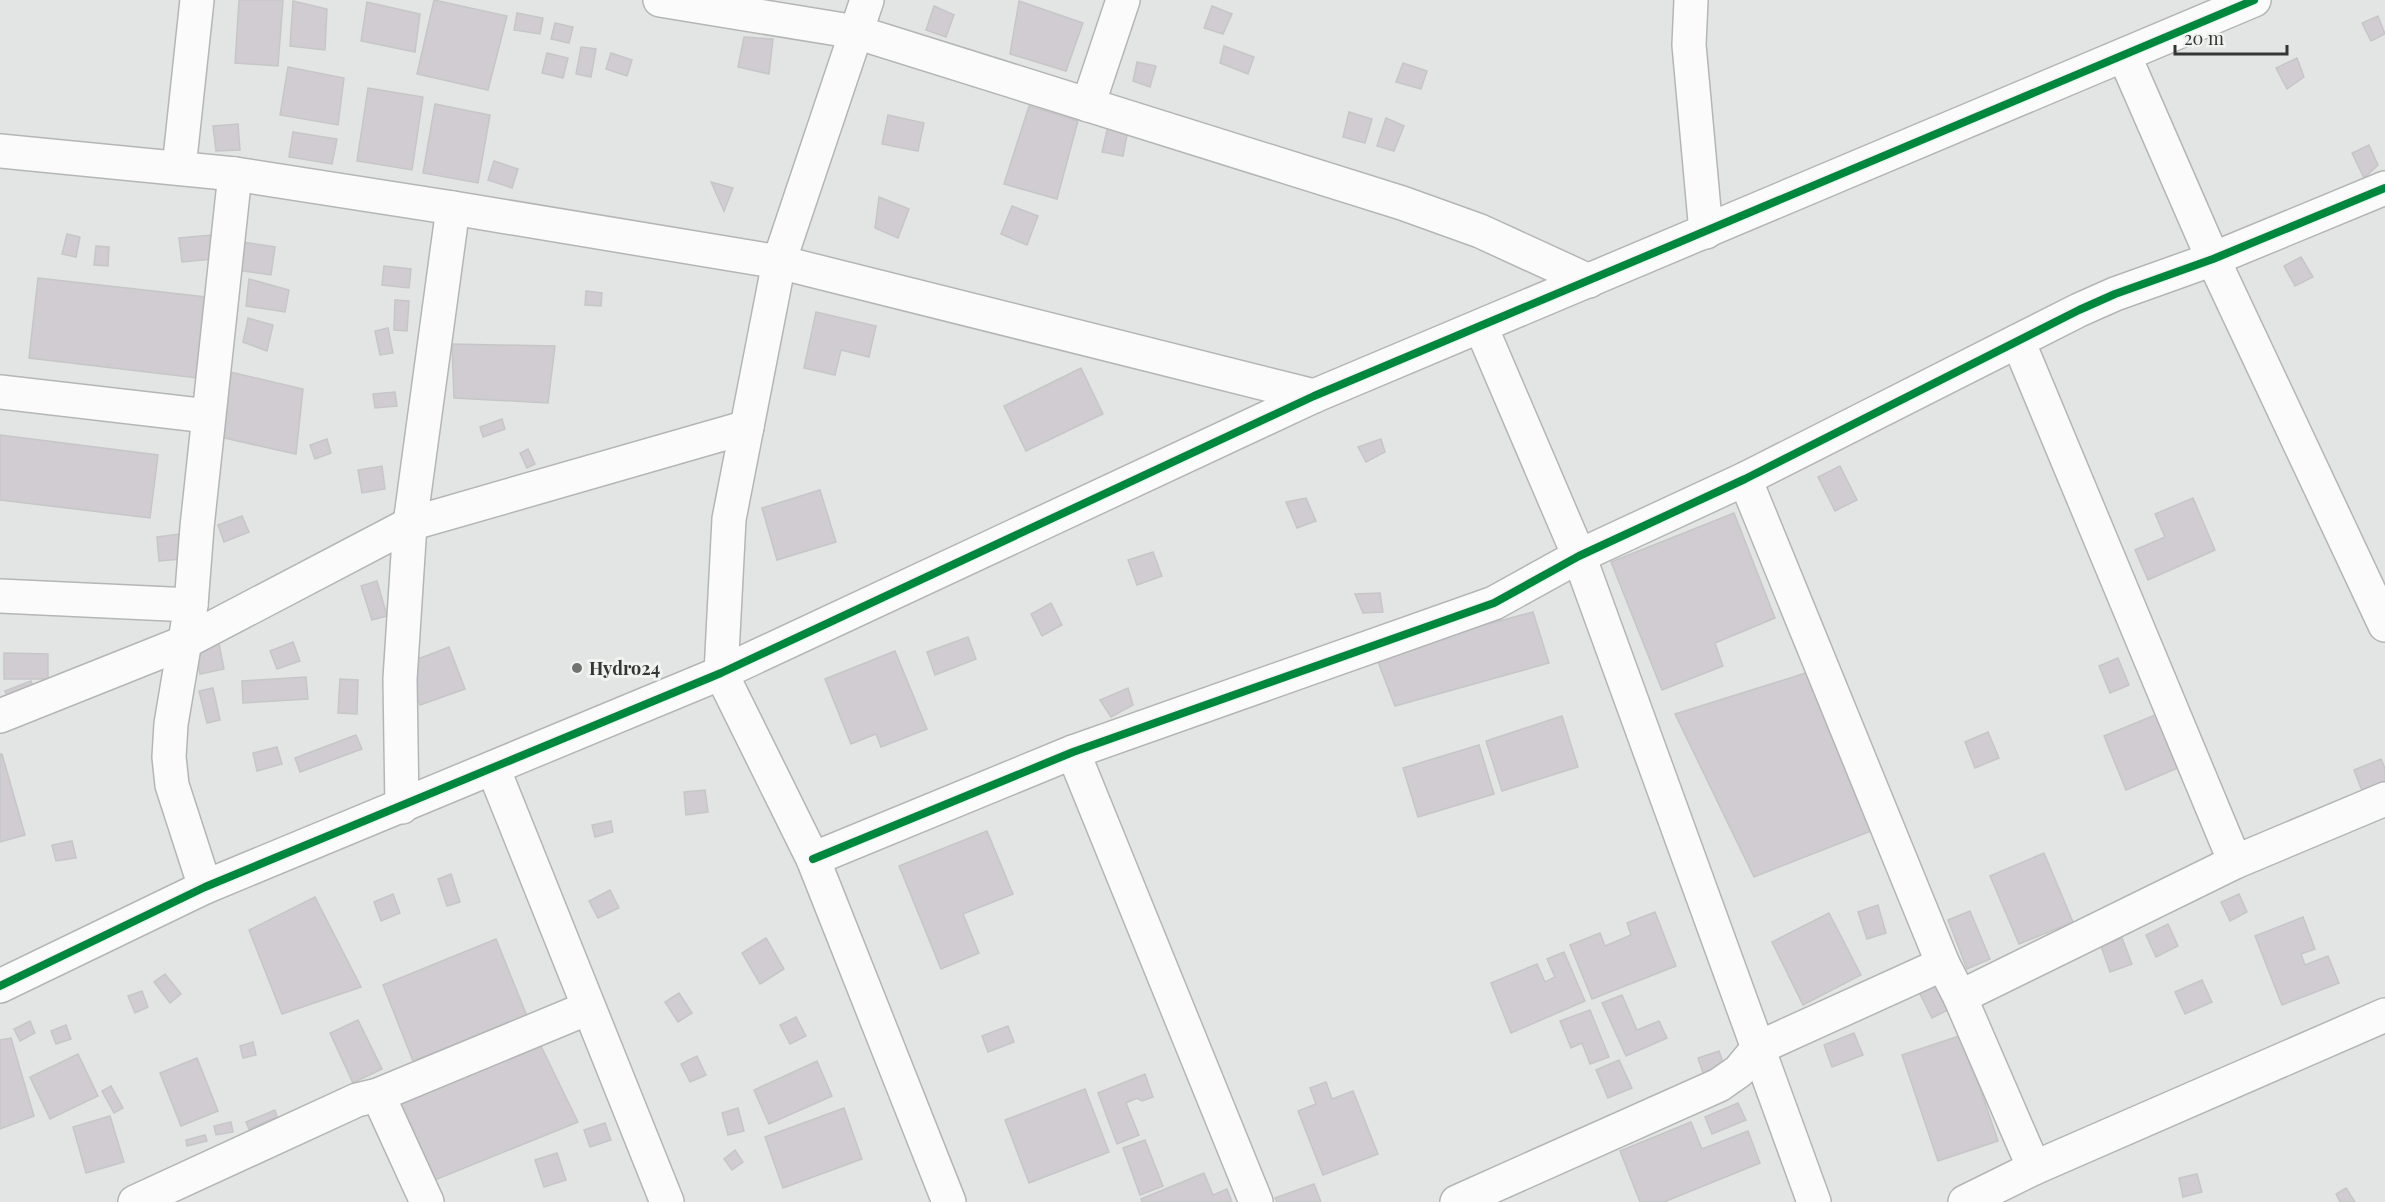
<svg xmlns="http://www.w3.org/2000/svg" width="2385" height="1202" font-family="'Playfair Display',serif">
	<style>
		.building { fill: #d0ccd2; stroke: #c6c6c7; stroke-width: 1.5 }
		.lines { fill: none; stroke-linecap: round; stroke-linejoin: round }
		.minor-casing { stroke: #b4b6b5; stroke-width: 36 }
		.minor { stroke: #fbfbfb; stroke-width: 33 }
		.cycleway-casing { stroke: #eff4f1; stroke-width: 11 }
		.cycleway { stroke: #00873e; stroke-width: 8 }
		.poi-dot { fill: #717372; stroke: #eff4f1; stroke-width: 2 }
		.labels { text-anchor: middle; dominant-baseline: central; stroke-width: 6; stroke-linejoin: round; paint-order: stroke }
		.poi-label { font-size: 18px; font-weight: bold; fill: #343635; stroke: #eff4f1; text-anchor: start }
	</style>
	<rect width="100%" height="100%" fill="#e3e5e4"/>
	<!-- building -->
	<g class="building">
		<path d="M239 0H283L278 66 235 63Z"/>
		<path d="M434 0 507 16 488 90 417 74Z"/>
		<path d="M293 1 327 9 325 50 290 46Z"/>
		<path d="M1019 1 1083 23 1066 71 1010 54Z"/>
		<path d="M367 2 420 14 415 52 361 41Z"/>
		<path d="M934 6 954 15 946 37 926 30Z"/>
		<path d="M1212 6 1232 14 1223 34 1204 28Z"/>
		<path d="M517 13 543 18 540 34 514 30Z"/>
		<path d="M2378 16 2385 34 2371 41 2362 23Z"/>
		<path d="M555 23 573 27 569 43 551 39Z"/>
		<path d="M744 37 773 39 769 74 738 67Z"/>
		<path d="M1224 46 1254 57 1248 74 1220 63Z"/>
		<path d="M581 47 596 49 591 77 576 74Z"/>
		<path d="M547 53 568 58 563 78 542 73Z"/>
		<path d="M611 53 632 60 627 76 606 69Z"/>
		<path d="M2297 58 2304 77 2287 89 2276 68Z"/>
		<path d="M1137 62 1156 66 1150 87 1133 81Z"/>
		<path d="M1403 63 1427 71 1421 89 1396 82Z"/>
		<path d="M288 67 344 78 338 125 280 115Z"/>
		<path d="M368 88 423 97 412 170 357 161Z"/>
		<path d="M435 104 490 115 478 183 423 173Z"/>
		<path d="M1029 106 1078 121 1057 199 1004 184Z"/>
		<path d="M1349 112 1372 119 1365 143 1343 137Z"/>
		<path d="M888 115 924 123 918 151 882 144Z"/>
		<path d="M1386 118 1404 126 1394 151 1377 146Z"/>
		<path d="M238 124 240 150 216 151 213 126Z"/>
		<path d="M1108 126 1127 135 1123 156 1102 152Z"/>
		<path d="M293 132 337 139 332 164 289 157Z"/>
		<path d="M2369 145 2378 165 2364 178 2352 153Z"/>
		<path d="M494 161 518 169 512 188 488 180Z"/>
		<path d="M711 182 733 188 724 211Z"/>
		<path d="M879 197 909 209 898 238 875 228Z"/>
		<path d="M1012 206 1038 216 1027 245 1001 234Z"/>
		<path d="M67 234 80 237 76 257 62 254Z"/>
		<path d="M212 235 213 259 182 262 179 238Z"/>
		<path d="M236 241 275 247 271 275 236 270Z"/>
		<path d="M96 246 109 247 108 266 94 265Z"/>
		<path d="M2301 257 2313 277 2295 286 2284 266Z"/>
		<path d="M384 266 411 269 409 288 382 285Z"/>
		<path d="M38 278 206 297 197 378 29 358Z"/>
		<path d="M249 279 289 290 285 312 246 306Z"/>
		<path d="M586 291 602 293 601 306 585 305Z"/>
		<path d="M395 300 409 301 407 331 394 330Z"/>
		<path d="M816 312 876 326 869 357 841 350 835 375 804 368Z"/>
		<path d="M248 318 273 325 267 351 243 342Z"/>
		<path d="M388 328 393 353 380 355 375 331Z"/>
		<path d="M452 344 555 346 548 403 454 398Z"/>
		<path d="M1081 368 1103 414 1026 451 1004 406Z"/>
		<path d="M230 372 303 389 296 454 224 438Z"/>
		<path d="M395 392 397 406 375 408 373 394Z"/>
		<path d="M502 419 505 429 483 437 480 427Z"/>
		<path d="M0 435 158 455 150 518 0 500Z"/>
		<path d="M327 439 331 453 315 459 310 445Z"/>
		<path d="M1381 439 1385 452 1366 462 1358 447Z"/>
		<path d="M528 449 535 464 527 468 520 453Z"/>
		<path d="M382 466 385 489 362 493 358 470Z"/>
		<path d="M1840 466 1857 500 1835 511 1818 477Z"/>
		<path d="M820 490 836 542 777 560 762 508Z"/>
		<path d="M1306 498 1316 521 1297 528 1286 502Z"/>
		<path d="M2193 498 2215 550 2148 580 2135 550 2165 537 2155 514Z"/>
		<path d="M1734 513 1775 618 1715 643 1723 666 1662 690 1611 562Z"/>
		<path d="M242 516 249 532 224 542 218 525Z"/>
		<path d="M180 534 182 559 159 561 157 537Z"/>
		<path d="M1153 552 1162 576 1137 585 1128 560Z"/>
		<path d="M377 581 387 616 372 620 361 586Z"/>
		<path d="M1380 593 1383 612 1363 613 1355 594Z"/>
		<path d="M1051 603 1062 625 1042 636 1031 614Z"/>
		<path d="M1533 612 1549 663 1395 706 1375 654Z"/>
		<path d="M968 637 976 659 935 675 927 652Z"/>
		<path d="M293 642 300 661 277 669 270 651Z"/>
		<path d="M219 644 224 669 200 674 195 649Z"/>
		<path d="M449 647 465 689 420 705 405 664Z"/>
		<path d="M895 651 927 729 881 747 876 734 851 744 825 679Z"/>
		<path d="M4 653 48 654V679H4Z"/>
		<path d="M2118 658 2129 685 2110 693 2099 666Z"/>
		<path d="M1809 672 1871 831 1754 877 1675 714Z"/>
		<path d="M306 677 308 699 243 703 242 681Z"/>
		<path d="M340 679 358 680 357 714 338 713Z"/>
		<path d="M31 681 36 693 10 703 5 691Z"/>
		<path d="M213 688 220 720 207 723 199 691Z"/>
		<path d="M1128 688 1133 705 1111 717 1100 700Z"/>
		<path d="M2165 711 2187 764 2126 790 2104 736Z"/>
		<path d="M1562 716 1578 767 1502 791 1486 741Z"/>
		<path d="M1988 732 1999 758 1975 768 1965 742Z"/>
		<path d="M356 735 362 749 300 772 295 758Z"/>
		<path d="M1479 745 1494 794 1418 817 1403 768Z"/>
		<path d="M277 747 282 764 257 771 253 753Z"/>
		<path d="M0 754H2L25 835 0 842Z"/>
		<path d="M2381 759 2385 768V788L2364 796 2354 770Z"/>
		<path d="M705 790 708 812 686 815 684 792Z"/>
		<path d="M611 821 613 832 595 837 592 825Z"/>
		<path d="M987 831 1013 894 963 914 979 953 941 969 899 866Z"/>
		<path d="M72 841 76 858 56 861 52 845Z"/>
		<path d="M2044 853 2073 922 2019 944 1990 876Z"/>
		<path d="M451 874 460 902 447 906 438 879Z"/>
		<path d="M610 890 619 908 598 918 589 901Z"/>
		<path d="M393 894 400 913 381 921 374 902Z"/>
		<path d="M2239 894 2247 912 2230 921 2221 902Z"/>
		<path d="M315 897 361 987 282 1014 249 930Z"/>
		<path d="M1878 905 1886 933 1867 939 1858 912Z"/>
		<path d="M1970 911 1990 959 1967 969 1948 920Z"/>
		<path d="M1655 912 1676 966 1592 999 1570 945 1600 933 1605 946 1631 935 1627 923Z"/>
		<path d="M1829 913 1861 975 1803 1005 1772 942Z"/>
		<path d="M2303 917 2315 949 2301 954 2305 965 2328 956 2339 983 2282 1005 2255 936Z"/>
		<path d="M2168 924 2178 946 2156 957 2146 935Z"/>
		<path d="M766 938 784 969 760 984 742 953Z"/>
		<path d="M2122 938 2132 964 2110 972 2101 946Z"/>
		<path d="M496 939 527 1016 413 1061 383 985Z"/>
		<path d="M1564 952 1585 1001 1511 1033 1491 983 1537 964 1545 982 1555 977 1547 959Z"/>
		<path d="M165 974 181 994 170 1003 154 982Z"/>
		<path d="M2202 980 2212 1002 2185 1014 2175 992Z"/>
		<path d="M1939 982 1952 1008 1932 1018 1919 992Z"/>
		<path d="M142 991 148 1007 135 1013 128 996Z"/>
		<path d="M679 993 692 1013 678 1022 665 1002Z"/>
		<path d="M1622 995 1637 1030 1659 1021 1667 1038 1626 1056 1602 1003Z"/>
		<path d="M1590 1010 1609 1057 1590 1064 1582 1043 1571 1048 1560 1021Z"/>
		<path d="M796 1017 806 1036 790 1044 780 1025Z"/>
		<path d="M358 1020 382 1069 353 1083 330 1033Z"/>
		<path d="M30 1021 35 1033 20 1041 14 1029Z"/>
		<path d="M66 1025 71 1039 56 1044 51 1031Z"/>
		<path d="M1008 1026 1014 1042 988 1052 982 1036Z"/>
		<path d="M1854 1033 1863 1055 1832 1067 1824 1045Z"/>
		<path d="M1962 1035 1998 1141 1938 1161 1902 1055Z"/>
		<path d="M11 1038 34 1116 0 1129V1040Z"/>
		<path d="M537 1038 578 1122 420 1186 385 1100Z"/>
		<path d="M253 1042 256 1055 243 1058 240 1046Z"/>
		<path d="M1719 1051 1726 1071 1705 1079 1698 1058Z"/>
		<path d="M78 1054 98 1096 50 1119 30 1077Z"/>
		<path d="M697 1056 706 1075 690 1082 681 1064Z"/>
		<path d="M197 1058 218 1111 181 1126 160 1073Z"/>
		<path d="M1619 1060 1632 1088 1608 1098 1596 1070Z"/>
		<path d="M817 1061 832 1096 769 1124 754 1090Z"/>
		<path d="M1145 1074 1153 1097 1142 1101 1137 1098 1126 1103 1139 1135 1117 1144 1098 1093Z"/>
		<path d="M1326 1082 1332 1099 1353 1091 1378 1154 1323 1175 1298 1111 1316 1104 1310 1088Z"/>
		<path d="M111 1086 123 1108 114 1113 102 1091Z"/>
		<path d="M1085 1089 1109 1152 1029 1183 1005 1120Z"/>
		<path d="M1738 1103 1746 1120 1712 1134 1705 1117Z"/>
		<path d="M738 1108 744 1131 728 1135 722 1113Z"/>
		<path d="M844 1108 862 1159 783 1188 765 1137Z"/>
		<path d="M275 1110 277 1117 249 1129 246 1122Z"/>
		<path d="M110 1116 124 1162 86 1173 73 1127Z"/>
		<path d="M231 1122 233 1132 216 1135 214 1126Z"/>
		<path d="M1691 1122 1702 1149 1748 1131 1760 1163 1664 1202H1640L1620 1151Z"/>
		<path d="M605 1123 611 1140 590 1147 584 1130Z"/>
		<path d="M205 1135 207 1141 187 1146 186 1140Z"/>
		<path d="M1145 1140 1163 1186 1140 1195 1123 1148Z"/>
		<path d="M735 1150 743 1162 732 1170 724 1159Z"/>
		<path d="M557 1153 566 1180 544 1187 535 1160Z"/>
		<path d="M1204 1173 1213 1195 1227 1189 1232 1202H1142L1141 1199Z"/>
		<path d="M2197 1174 2202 1192 2183 1197 2179 1178Z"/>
		<path d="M1314 1184 1321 1202H1277L1275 1198Z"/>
		<path d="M2346 1188 2355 1202H2340L2336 1194Z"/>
	</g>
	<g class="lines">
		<defs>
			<g id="minor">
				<path d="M660 0 856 32 1402 203 1480 231 1589 281"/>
				<path d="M867 0 779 262 729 519 721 673 813 859 949 1202"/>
				<path d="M1691 0 1689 45 1706 232"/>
				<path d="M2124 55 2213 259 2385 625"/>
				<path d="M1088 105 1123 0"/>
				<path d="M0 151 235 174 453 208 779 262 1314 396"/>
				<path d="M179 168 197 0"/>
				<path d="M1481 327 1579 556 1814 1202"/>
				<path d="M2018 341 2235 862"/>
				<path d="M0 392 208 416"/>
				<path d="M1745 479 1943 964 1960 997 2034 1168"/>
				<path d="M0 596 191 605"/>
				<path d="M0 716 183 643 410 524 747 427"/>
				<path d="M1073 752 1256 1202"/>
				<path d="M493 768 667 1202"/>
				<path d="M402 807 400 679 410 524 453 208"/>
				<path d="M813 859 1073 752 1494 603 1579 556 1745 479 2079 310 2115 294 2213 259 2385 188"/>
				<path d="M205 887 172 785 169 757 171 724 191 605 197 527 235 174"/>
				<path d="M0 986 205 887 721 673 1314 396 2254 0"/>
				<path d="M1960 997 2235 862 2385 799"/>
				<path d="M378 1095 427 1202"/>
				<path d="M135 1202 357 1100 378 1095 588 1008"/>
				<path d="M1457 1202 1719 1085 1739 1071 1758 1048 1943 964"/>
				<path d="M1965 1202 2034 1168 2385 1015"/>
			</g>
		</defs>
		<!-- minor casing -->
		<use href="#minor" class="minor-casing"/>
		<!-- minor -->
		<use href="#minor" class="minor"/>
		<defs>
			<g id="cycleway">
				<path d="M813 859 1073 752 1494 603 1579 556 1745 479 2079 310 2115 294 2213 259 2385 188"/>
				<path d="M0 986 205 887 721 673 1314 396 2254 0"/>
			</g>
		</defs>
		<!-- cycleway casing -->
		<use href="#cycleway" class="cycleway-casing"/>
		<!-- cycleway -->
		<use href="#cycleway" class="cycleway"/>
	</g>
	<!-- markers -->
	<circle class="poi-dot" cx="577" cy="668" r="6"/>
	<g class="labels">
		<!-- poi labels -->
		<g class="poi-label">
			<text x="589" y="668">Hydro24</text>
		</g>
	</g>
	<!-- scale -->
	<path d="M2175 45v9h112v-9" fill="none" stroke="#343635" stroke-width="3"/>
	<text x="2184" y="45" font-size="18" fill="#343635" stroke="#eff4f1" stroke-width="4.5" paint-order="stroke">20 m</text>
</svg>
